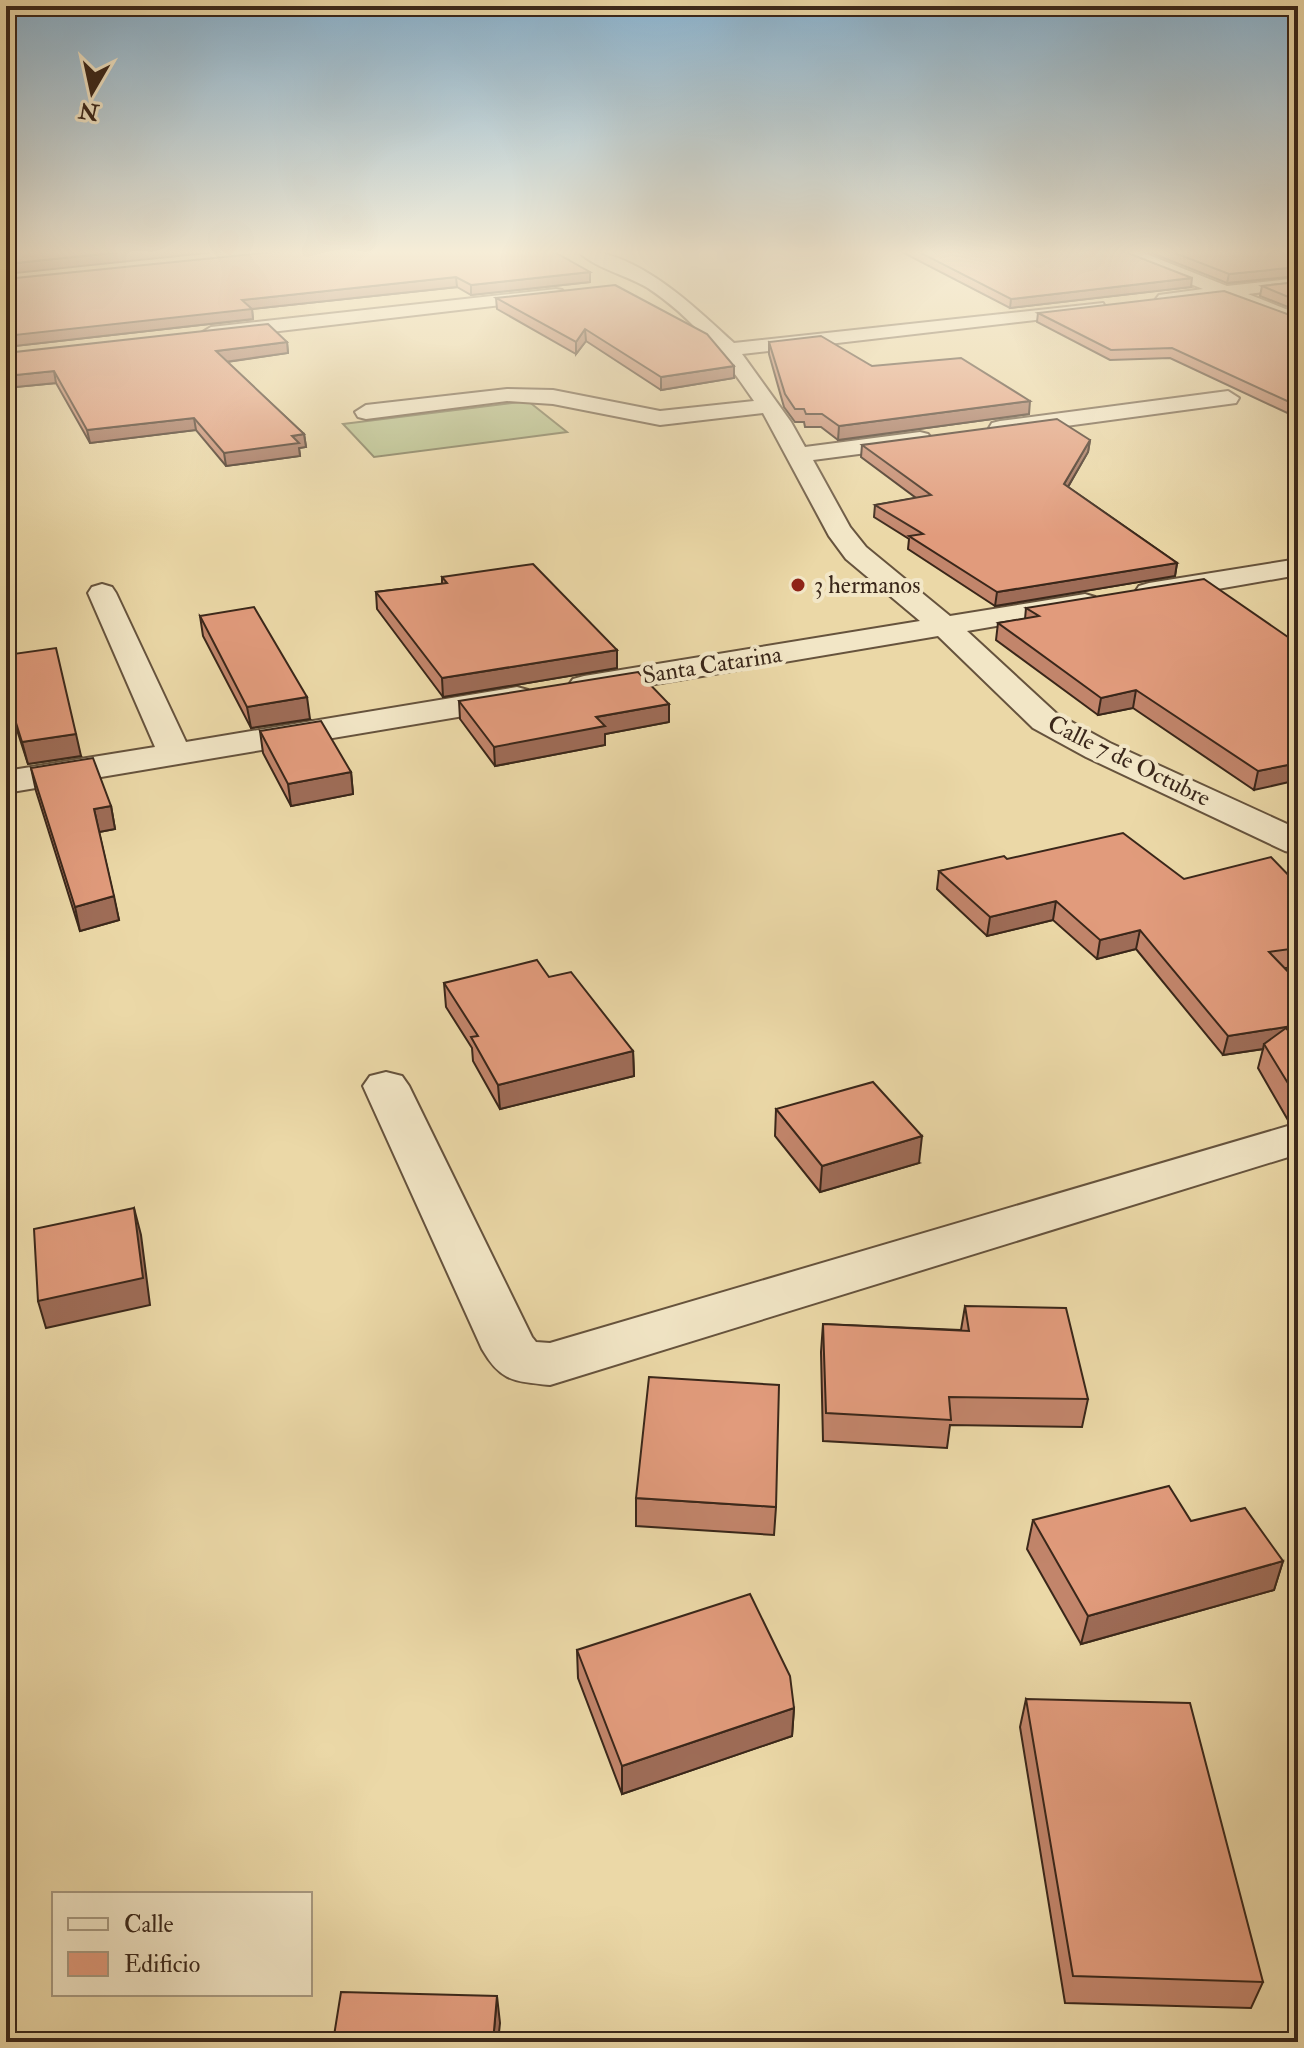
<svg xmlns="http://www.w3.org/2000/svg" width="1304" height="2048" font-family="'IM FELL Double Pica',serif">
	<style>
		.green { fill: #b4bf8a; stroke: #777352; stroke-width: 2 }
		.lines { fill: none; stroke-linecap: round; stroke-linejoin: round }
		.minor-casing { stroke: #66533d; stroke-width: 4 }
		.minor { fill: #f2e6c6; fill-rule: evenodd }
		.wall { fill: #c2856b; stroke: #3a271a; stroke-width: 2 }
		.shaded-wall { fill: #9e6c57; stroke: #3a271a; stroke-width: 2 }
		.building { fill: #e19b7c; stroke: #3a271a; stroke-width: 2 }
		.poi-dot { fill: #8f2418; stroke: #f2e6c6; stroke-width: 3 }
		.labels { text-anchor: middle; dominant-baseline: central; stroke-width: 8; stroke-linejoin: round; paint-order: stroke }
		.far-poi-label { font-size: 24px; fill: #3a271a; stroke: #f2e6c6; text-anchor: start }
		.far-street-label { font-size: 24px; fill: #3a271a; stroke: #f2e6c6 }
	</style>
	<rect width="100%" height="100%" fill="#ebd8a7"/>
	<filter id="stains"><feTurbulence type="fractalNoise" baseFrequency=".0025" numOctaves="4"/><feColorMatrix values="0 0 0 0 .2 0 0 0 0 .09 0 0 0 0 .02 0 0 0 .5 -.17"/></filter>
	<radialGradient id="worn" r=".72"><stop offset=".6" stop-color="#630" stop-opacity="0"/><stop offset="1" stop-color="#630" stop-opacity=".3"/></radialGradient>
	<!-- green -->
	<path class="green" d="M528 401 567 432 374 457 343 424Z"/>
	<g class="lines">
		<defs>
			<g id="minor">
				<path d="M577 250C637 250 692 305 734 343L1103 303 1105 307 1096 313 742 354 791 422 805 447 920 432 928 434 932 439 928 444 920 446 813 460 850 527 866 547 950 616 1085 594 1095 597 1100 603 1095 609 967 631 1057 714 1110 743 1298 829V854L1285 851 1086 757 1033 728 938 636 584 696 573 693 568 686 573 679 584 676 920 621 846 559 829 536 763 413 660 425 553 404 507 401 366 419 358 417 355 412 366 405 507 389 553 390 660 411 754 401C725 358 692 317 648 288 627 275 593 268 577 250Z"/>
				<path d="M1114 250H1136L1227 286 1298 278V288L1248 294 1298 314V327L1224 297 1159 303 1156 299 1159 295 1203 289 1116 254Z"/>
				<path d="M556 289 562 290 565 294 562 298 211 339 201 333 211 327Z"/>
				<path d="M1228 391 1239 398 1236 403 1000 435 992 433 989 428 992 423 1000 421Z"/>
				<path d="M1298 559V575L1149 601 1139 598 1135 592 1139 586 1149 583Z"/>
				<path d="M102 584 112 587 116 593 186 742 517 687 528 690 533 697 528 704 517 707 6 793V771L155 747 88 593 92 587Z"/>
				<path d="M386 1072 402 1076 409 1086 532 1337 536 1342 550 1343 1298 1123V1154L550 1385C514 1381 501 1382 482 1349L363 1086 370 1076Z"/>
			</g>
		</defs>
		<!-- minor casing -->
		<use href="#minor" class="minor-casing"/>
		<!-- minor -->
		<use href="#minor" class="minor"/>
	</g>
	<!-- wall -->
	<g class="wall">
		<path d="M293 250 590 282 471 295 457 287 252 309 253 319 6 347Z"/>
		<path d="M898 250H1120L1191 287 1010 308Z"/>
		<path d="M1144 250H1298V276L1227 283Z"/>
		<path d="M1298 282V311L1260 296 1262 286Z"/>
		<path d="M496 298 734 366V378L661 390 586 341 576 354 497 309Z"/>
		<path d="M1038 313 1298 318V418L1170 358 1110 360 1037 322Z"/>
		<path d="M287 342 288 353 227 362 304 434 306 447 299 448 300 456 226 466 196 430 90 443 56 383 6 388V353Z"/>
		<path d="M769 342 872 366 1029 414 838 440 821 427H805L804 422H795L784 407 769 354Z"/>
		<path d="M1090 440 1088 452 1068 487 1177 563 1175 576 995 606 908 549 909 539 874 517 875 505 916 498 861 457 862 445Z"/>
		<path d="M442 577 617 650V668L443 697 377 609 376 592 442 584Z"/>
		<path d="M1026 608 1298 644 1254 790 1133 708 1098 715 996 640 998 623 1025 619Z"/>
		<path d="M200 616 310 719 251 728 203 636Z"/>
		<path d="M6 655 81 756 28 764 6 696Z"/>
		<path d="M459 701 669 722 605 734V745L495 766 460 719Z"/>
		<path d="M260 731 351 772 353 794 291 806 263 753Z"/>
		<path d="M31 768 111 806 115 829 99 832 119 920 80 931 36 791Z"/>
		<path d="M1007 859 1184 879 1298 885V967L1285 968 1298 982V1121L1289 1122 1258 1068 1263 1049 1223 1055 1136 949 1097 959 1053 920 987 936 937 889 939 871Z"/>
		<path d="M549 977 633 1051 634 1076 500 1109 473 1061 472 1048 446 1007 444 983Z"/>
		<path d="M776 1109 919 1163 820 1192 775 1136Z"/>
		<path d="M965 1306 1088 1399 1082 1427 950 1425 947 1448 823 1441 821 1352 823 1324 961 1330Z"/>
		<path d="M636 1498 776 1507 774 1535 636 1526Z"/>
		<path d="M1033 1520 1191 1521 1283 1561 1274 1590 1081 1644 1027 1549Z"/>
		<path d="M577 1650 794 1708 792 1736 622 1794 578 1678Z"/>
		<path d="M1026 1699 1263 1982 1251 2008 1065 2003 1020 1727Z"/>
	</g>
	<!-- shaded-wall -->
	<g class="shaded-wall">
		<path d="M140 250H235L6 274V264Z"/>
		<path d="M1298 267V276L1227 283 1229 274Z"/>
		<path d="M590 272V282L471 295V285Z"/>
		<path d="M456 277 457 287 252 309 253 319 6 347V336L242 300Z"/>
		<path d="M1192 278 1191 287 1010 308 1011 299Z"/>
		<path d="M585 329 586 341 576 354V342Z"/>
		<path d="M287 342 288 353 218 363 216 351Z"/>
		<path d="M734 366V378L661 390V377Z"/>
		<path d="M54 371 56 383 6 388V376Z"/>
		<path d="M1030 401 1029 414 838 440 839 426Z"/>
		<path d="M194 418 196 430 90 443 87 430Z"/>
		<path d="M304 434 306 447 299 448 300 456 226 466 224 453 292 436Z"/>
		<path d="M1090 440 1088 452 1062 497 1064 484Z"/>
		<path d="M1177 563 1175 576 995 606 997 592Z"/>
		<path d="M617 650V668L443 697 442 678Z"/>
		<path d="M1136 690 1133 708 1098 715 1101 698Z"/>
		<path d="M307 697 310 719 251 728 247 707Z"/>
		<path d="M669 704V722L605 734V745L495 766 494 747 596 717Z"/>
		<path d="M76 734 81 756 28 764 22 742Z"/>
		<path d="M1298 763V780L1254 790 1258 771Z"/>
		<path d="M351 772 353 794 291 806 288 784Z"/>
		<path d="M111 806 115 829 99 832 94 809Z"/>
		<path d="M114 896 119 920 80 931 75 907Z"/>
		<path d="M1056 901 1053 920 987 936 990 917Z"/>
		<path d="M1140 930 1136 949 1097 959 1100 940Z"/>
		<path d="M1298 1025V1044H1264L1263 1049 1223 1055 1228 1036Z"/>
		<path d="M633 1051 634 1076 500 1109 498 1085Z"/>
		<path d="M1298 1097V1121L1289 1122 1297 1098Z"/>
		<path d="M922 1136 919 1163 820 1192 822 1166Z"/>
		<path d="M134 1208 141 1235 150 1305 46 1328 38 1301Z"/>
		<path d="M1283 1561 1274 1590 1081 1644 1088 1616Z"/>
		<path d="M794 1708 792 1736 622 1794V1766Z"/>
		<path d="M497 1996 500 2023 498 2042H493Z"/>
	</g>
	<!-- building -->
	<g class="building">
		<path d="M6 250H140L6 264Z"/>
		<path d="M293 250H551L590 272 471 285 456 277 242 300 252 309 6 336V279Z"/>
		<path d="M915 250H1120L1192 278 1011 299Z"/>
		<path d="M1167 250H1298V267L1229 274Z"/>
		<path d="M1298 282V301L1262 286Z"/>
		<path d="M615 285 707 334 734 366 661 377 585 329 576 342 496 298Z"/>
		<path d="M1224 291 1298 318V406L1172 348 1111 350 1038 313Z"/>
		<path d="M268 324 287 342 216 351 304 434 292 436 299 443 224 453 194 418 87 430 54 371 6 376V353Z"/>
		<path d="M821 336 872 366 961 358 1030 401 839 426 822 414H806L804 409H795L785 394 769 342Z"/>
		<path d="M1057 419 1090 440 1064 484 1177 563 997 592 909 536 923 534 875 505 931 495 862 445Z"/>
		<path d="M533 564 617 650 442 678 376 592 447 583 442 577Z"/>
		<path d="M1204 579 1298 644V763L1258 771 1136 690 1101 698 998 623 1039 616 1026 608Z"/>
		<path d="M254 607 307 697 247 707 200 616Z"/>
		<path d="M56 648 76 734 22 742 6 691V655Z"/>
		<path d="M638 672 669 704 596 717 605 726 494 747 459 701Z"/>
		<path d="M321 721 351 772 288 784 260 731Z"/>
		<path d="M93 758 111 806 94 809 114 896 75 907 31 768Z"/>
		<path d="M1123 833 1184 879 1271 857 1298 885V948L1269 952 1298 982V1025L1228 1036 1140 930 1100 940 1056 901 990 917 939 871 1004 856 1007 859Z"/>
		<path d="M537 960 549 977 571 972 633 1051 498 1085 471 1037 478 1036 444 983Z"/>
		<path d="M1286 1028 1298 1042V1097L1297 1098 1264 1044Z"/>
		<path d="M873 1082 922 1136 822 1166 776 1109Z"/>
		<path d="M134 1208 143 1278 38 1301 34 1229Z"/>
		<path d="M965 1306 1066 1308 1088 1399 949 1397 951 1420 826 1413 823 1324 969 1331Z"/>
		<path d="M649 1377 779 1385 776 1507 636 1498Z"/>
		<path d="M1169 1486 1191 1521 1245 1508 1283 1561 1088 1616 1033 1520Z"/>
		<path d="M750 1594 790 1676 794 1708 622 1766 577 1650Z"/>
		<path d="M1026 1699 1190 1703 1263 1982 1073 1976Z"/>
		<path d="M341 1992 497 1996 493 2042H333Z"/>
	</g>
	<!-- sky -->
	<linearGradient id="sky" x2="0" y2="1"><stop stop-color="#8ab5d3"/><stop offset="0.47" stop-color="#f6edd7"/><stop offset="1" stop-color="#f6edd7" stop-opacity="0"/></linearGradient>
	<rect width="1304" height="537" fill="url(#sky)"/>
	<!-- markers -->
	<circle class="poi-dot" cx="798" cy="585" r="8"/>
	<g class="labels">
		<!-- far-poi labels -->
		<g class="far-poi-label">
			<text x="814" y="585">3 hermanos</text>
		</g>
		<!-- far-street labels -->
		<g class="far-street-label">
			<text transform="translate(712 665) rotate(-9)">Santa Catarina</text>
			<text transform="translate(1129 761) rotate(26)">Calle 7 de Octubre</text>
		</g>
	</g>
	<!-- margin -->
	<rect width="1304" height="2048" fill="none" stroke="#ebd8a7" stroke-width="32"/>
	<rect x="8" y="8" width="1288" height="2032" fill="none" stroke="#3a271a" stroke-width="4"/>
	<rect x="16" y="16" width="1272" height="2016" fill="none" stroke="#3a271a" stroke-width="2"/>
	<!-- legend -->
	<rect x="52" y="1892" width="260" height="104" fill="#f2e6c6" stroke="#a89a81" stroke-width="2"/>
	<rect x="68" y="1918" width="40" height="12" fill="#f2e6c6" stroke="#a89a81" stroke-width="2"/>
	<text x="124" y="1932" font-size="24" fill="#3a271a">Calle</text>
	<rect x="68" y="1952" width="40" height="24" fill="#e19b7c" stroke="#a89a81" stroke-width="2"/>
	<text x="124" y="1972" font-size="24" fill="#3a271a">Edificio</text>
	<!-- north arrow -->
	<g transform="translate(92 92) rotate(189)" stroke="#f2e6c6" stroke-width="6" paint-order="stroke">
	<path d="M0-6L14 30L0 20L-14 30Z" fill="#3a271a"/>
	<text y="-12" font-size="22" font-weight="bold" text-anchor="middle" fill="#3a271a">N</text>
	</g>
	<rect width="100%" height="100%" filter="url(#stains)"/>
	<rect width="100%" height="100%" fill="url(#worn)"/>
</svg>
